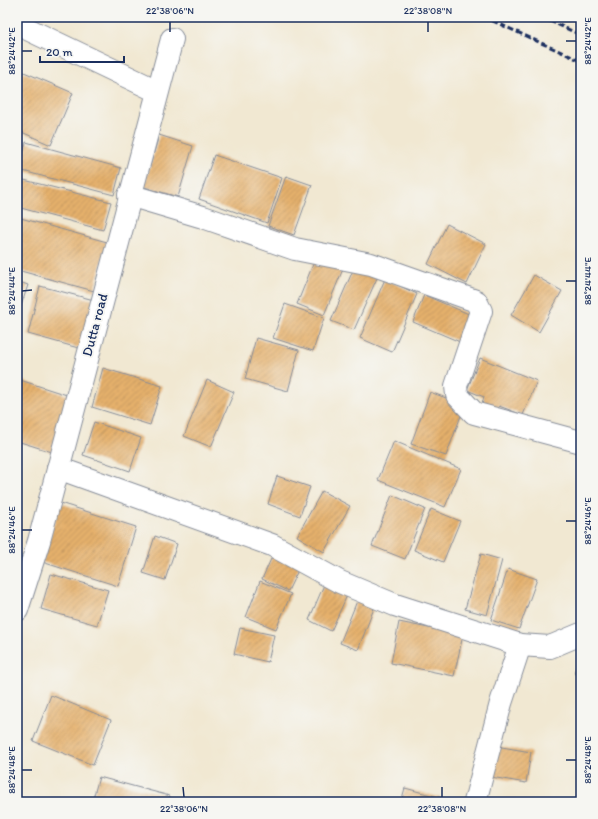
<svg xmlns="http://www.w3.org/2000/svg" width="598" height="819" font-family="Itim,sans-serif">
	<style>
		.building { fill: url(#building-hatch) }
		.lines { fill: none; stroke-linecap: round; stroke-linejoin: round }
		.street-casing { stroke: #868c98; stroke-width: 24 }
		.street { stroke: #fff; stroke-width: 22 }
		.rail { stroke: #1b2f5e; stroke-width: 3; stroke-dasharray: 6 3; stroke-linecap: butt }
		.ticks { fill: none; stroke: #1b2f5e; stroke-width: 1.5 }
		.labels { text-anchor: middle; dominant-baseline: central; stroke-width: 4; stroke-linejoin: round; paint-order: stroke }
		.street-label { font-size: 14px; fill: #1b2f5e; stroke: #f6f6f2 }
		.neatline { fill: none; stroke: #1b2f5e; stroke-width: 1.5 }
		.ticks-label { font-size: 10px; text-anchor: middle; fill: #1b2f5e }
	</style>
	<defs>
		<pattern id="building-hatch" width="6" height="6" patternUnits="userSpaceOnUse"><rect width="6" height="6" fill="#e5b06c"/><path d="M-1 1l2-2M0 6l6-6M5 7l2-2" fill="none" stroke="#b9905c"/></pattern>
	</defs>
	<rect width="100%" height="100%" fill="#f6f6f2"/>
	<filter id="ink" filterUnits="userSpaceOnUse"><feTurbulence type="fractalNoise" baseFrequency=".025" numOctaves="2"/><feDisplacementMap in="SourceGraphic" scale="8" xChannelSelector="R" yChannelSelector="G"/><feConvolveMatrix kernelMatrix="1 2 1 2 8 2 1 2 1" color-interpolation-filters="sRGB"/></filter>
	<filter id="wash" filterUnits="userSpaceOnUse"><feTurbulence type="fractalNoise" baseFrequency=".012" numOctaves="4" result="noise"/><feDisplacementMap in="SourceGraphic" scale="16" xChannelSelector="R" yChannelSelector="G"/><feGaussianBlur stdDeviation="0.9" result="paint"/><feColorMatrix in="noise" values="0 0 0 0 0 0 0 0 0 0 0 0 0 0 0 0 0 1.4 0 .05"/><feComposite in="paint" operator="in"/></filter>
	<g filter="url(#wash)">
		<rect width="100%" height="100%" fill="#f1e8d2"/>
		<g id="blocks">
			<!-- building -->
			<g class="building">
				<path d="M17 69 73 93 51 145 17 130Z"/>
				<path d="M159 135 193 146 178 197 144 187Z"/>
				<path d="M26 142 121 168 114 195 19 170Z"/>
				<path d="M214 155 282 178 267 223 199 199Z"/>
				<path d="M286 176 312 185 294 235 268 226Z"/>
				<path d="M20 179 111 202 103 230 17 207V193Z"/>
				<path d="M17 217 107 242 94 291 17 270Z"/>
				<path d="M447 224 486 244 467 284 428 264Z"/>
				<path d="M316 257 343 269 324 315 297 304Z"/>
				<path d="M354 268 377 278 354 330 331 321Z"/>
				<path d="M534 275 562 291 539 332 511 315Z"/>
				<path d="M385 279 417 294 392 352 360 338Z"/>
				<path d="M17 281 28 285 17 318Z"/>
				<path d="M40 286 94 300 82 349 28 334Z"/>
				<path d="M424 295 471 315 460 342 413 322Z"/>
				<path d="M285 304 324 318 313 351 273 338Z"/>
				<path d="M256 338 299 350 288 391 245 379Z"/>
				<path d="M480 358 537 381 523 415 499 406 498 410 482 404 484 397 467 390Z"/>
				<path d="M103 368 162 386 150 425 92 407Z"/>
				<path d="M17 379 70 396 52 452 17 441Z"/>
				<path d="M207 380 234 392 211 447 184 436Z"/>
				<path d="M430 392 465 405 446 456 411 444Z"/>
				<path d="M94 422 141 438 130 471 83 455Z"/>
				<path d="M394 441 461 469 445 507 378 480Z"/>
				<path d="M277 476 310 487 300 516 268 504Z"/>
				<path d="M322 491 350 506 324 552 297 536Z"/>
				<path d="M392 495 425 509 405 559 372 546Z"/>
				<path d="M60 503 136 527 118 586 42 562Z"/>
				<path d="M431 509 460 521 443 562 414 550Z"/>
				<path d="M155 536 177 544 165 580 143 573Z"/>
				<path d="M275 550 301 564 288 591 262 579Z"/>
				<path d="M481 554 502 560 487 615 465 609Z"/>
				<path d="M508 569 537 579 519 629 491 620Z"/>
				<path d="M51 574 108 590 97 625 41 609Z"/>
				<path d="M326 580 349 591 331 631 309 620Z"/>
				<path d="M260 581 291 594 276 629 246 617Z"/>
				<path d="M359 596 376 603 358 650 340 643Z"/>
				<path d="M399 622 463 635 454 676 391 663Z"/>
				<path d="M240 628 274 635 268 662 234 654Z"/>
				<path d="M581 653V676L574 673Z"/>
				<path d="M51 695 111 720 93 765 33 741Z"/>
				<path d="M490 745 531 752 526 783 485 776Z"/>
				<path d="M99 777 170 796 169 802H92Z"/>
				<path d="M405 788 453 801V802H401Z"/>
			</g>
		</g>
	</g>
	<g filter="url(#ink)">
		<use href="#blocks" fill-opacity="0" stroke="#868c98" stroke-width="1"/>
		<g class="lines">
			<defs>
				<g id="street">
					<path d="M17 24 157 91"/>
					<path d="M129 195 203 217 295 249 371 264 476 301 481 311 456 386 457 395 474 413 581 442"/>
					<path d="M58 468 272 545 340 582 395 605 520 645 550 647 581 634"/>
					<path d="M17 610 39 541 172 39"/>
					<path d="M475 802 501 703 520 645"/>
				</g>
			</defs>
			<!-- street casing -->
			<use href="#street" class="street-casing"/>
			<!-- street -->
			<use href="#street" class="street"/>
			<!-- rail -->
			<g class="rail">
				<path d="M484 17 581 61"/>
				<path d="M541 17 581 35"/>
			</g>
		</g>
	</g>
	<!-- ticks -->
	<path class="ticks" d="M170 22V32M428 22V32M566 41H576M22 51H32M566 281H576M22 291 32 290M566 521H576M22 530H32M566 760H576M22 770H32M183 787 184 797M442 787V797"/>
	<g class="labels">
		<!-- street labels -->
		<g class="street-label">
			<text transform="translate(95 325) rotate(-75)">Dutta road</text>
		</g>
	</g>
	<!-- margin -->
	<rect width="598" height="819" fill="none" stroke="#f6f6f2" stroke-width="44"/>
	<!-- scale -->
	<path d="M40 56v6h84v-6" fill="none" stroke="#1b2f5e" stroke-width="2"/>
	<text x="46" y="56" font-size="12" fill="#1b2f5e" stroke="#f6f6f2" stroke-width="3" paint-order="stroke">20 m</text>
	<rect x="22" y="22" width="554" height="775" class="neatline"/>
	<g class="ticks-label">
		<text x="170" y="14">22°38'06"N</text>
		<text x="428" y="14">22°38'08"N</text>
		<text transform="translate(587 41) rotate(-90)" y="4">88°24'42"E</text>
		<text transform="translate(11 51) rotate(-90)" y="4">88°24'42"E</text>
		<text transform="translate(587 281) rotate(-90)" y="4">88°24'44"E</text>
		<text transform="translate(11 291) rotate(-90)" y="4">88°24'44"E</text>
		<text transform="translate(587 521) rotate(-90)" y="4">88°24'46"E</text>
		<text transform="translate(11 530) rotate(-90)" y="4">88°24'46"E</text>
		<text transform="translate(587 760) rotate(-90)" y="4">88°24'48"E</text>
		<text transform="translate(11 770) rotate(-90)" y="4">88°24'48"E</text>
		<text x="184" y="812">22°38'06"N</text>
		<text x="442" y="812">22°38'08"N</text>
	</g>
</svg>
